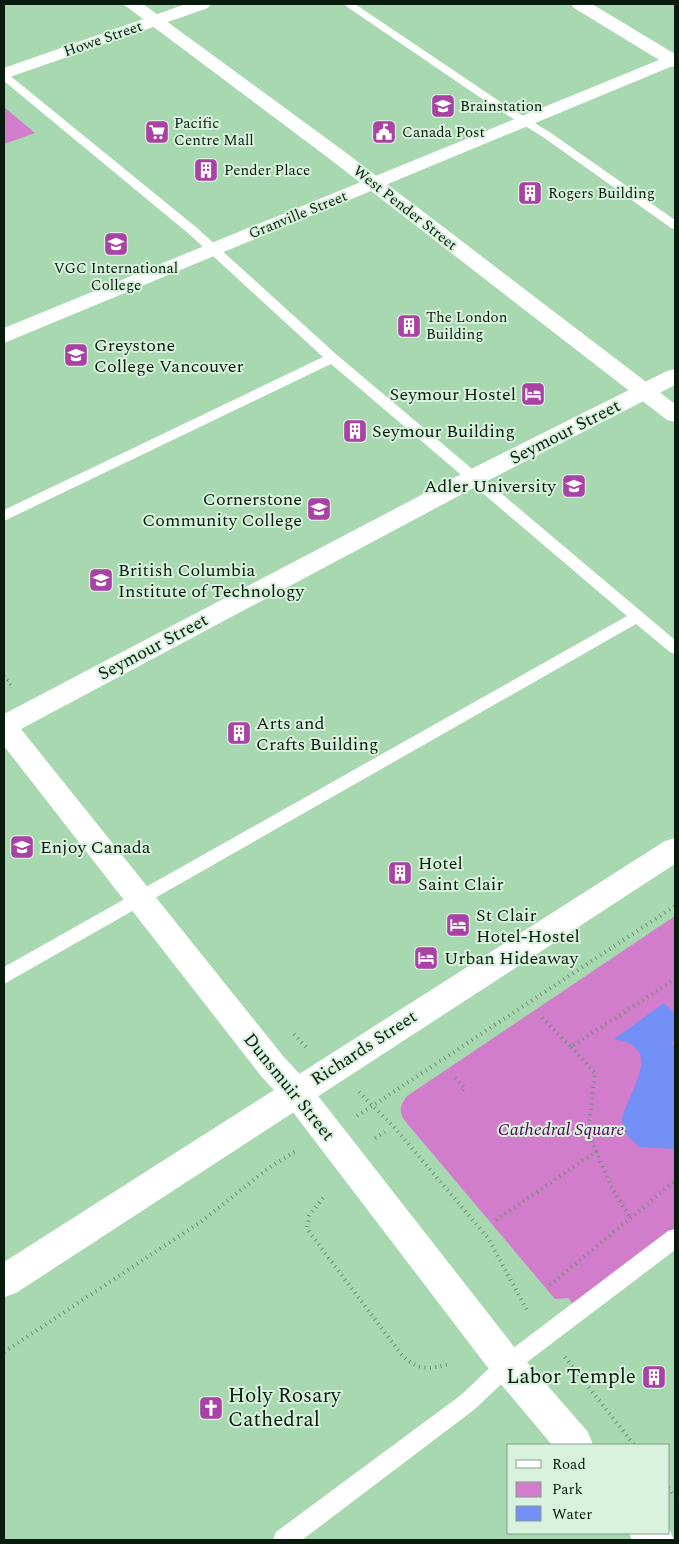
<svg xmlns="http://www.w3.org/2000/svg" width="679" height="1544" font-family="Spectral,serif">
	<style>
		.green { fill: #d27dcc }
		.water { fill: #7290f5 }
		.lines { fill: none; stroke-linecap: round; stroke-linejoin: round }
		.path-far1 { stroke: #6c9172; stroke-width: 3; stroke-dasharray: 1 4; stroke-linecap: butt }
		.path { stroke: #6c9172; stroke-width: 4; stroke-dasharray: 1 4.5; stroke-linecap: butt }
		.lane { fill: #fff; fill-rule: evenodd }
		.street { fill: #fff; fill-rule: evenodd }
		.secondary { fill: #fff; fill-rule: evenodd }
		.primary { fill: #fff; fill-rule: evenodd }
		.labels { text-anchor: middle; dominant-baseline: central; stroke-width: 4; stroke-linejoin: round; paint-order: stroke }
		.far-street-label { font-size: 15px; fill: #081b0d; stroke: #d9f2dd }
		.far-poi-label { font-size: 15px; fill: #081b0d; stroke: #d9f2dd; text-anchor: start }
		.poi-label { font-size: 18px; fill: #081b0d; stroke: #d9f2dd; text-anchor: start }
		.street-label { font-size: 18px; fill: #081b0d; stroke: #d9f2dd }
		.park-label { font-size: 18px; font-style: italic; fill: #570055; stroke: #d9f2dd }
		.near-poi-label { font-size: 21px; fill: #081b0d; stroke: #d9f2dd; text-anchor: end }
	</style>
	<rect width="100%" height="100%" fill="#a7d8af"/>
	<!-- green -->
	<g class="green">
		<path d="M4 107 35 133 4 144Z"/>
		<path d="M675 916V1238L579 1311 568 1298 555 1299 405 1121C398 1111 400 1105 407 1096Z"/>
	</g>
	<!-- water -->
	<path class="water" d="M664 1003 675 1014V1040L671 1043 675 1047V1147L673 1149 640 1147C631 1140 622 1132 622 1119 622 1115 625 1109 627 1105 638 1076 658 1047 614 1039Z"/>
	<g class="lines">
		<!-- path-far1 -->
		<path class="path-far1" d="M4 676 13 688"/>
		<!-- path -->
		<g class="path">
			<path d="M542 1018 571 1047 675 979"/>
			<path d="M294 1034 307 1048"/>
			<path d="M571 1047 595 1073 588 1132 610 1184 630 1218"/>
			<path d="M455 1078 465 1088 461 1092"/>
			<path d="M359 1092 394 1127 488 1238 528 1312"/>
			<path d="M357 1116 675 906"/>
			<path d="M375 1138 385 1132"/>
			<path d="M323 1198 309 1216 307 1229 401 1354C417 1371 430 1370 451 1363"/>
			<path d="M496 1220 597 1151"/>
			<path d="M550 1285 675 1181"/>
			<path d="M4 1352 202 1221 266 1170 297 1150"/>
			<path d="M565 1357 634 1445"/>
			<path d="M668 1488 675 1497"/>
		</g>
		<!-- lane -->
		<g class="lane">
			<path d="M343 4H355L502 103 551 133 675 220V229L671 228 543 137 494 107Z"/>
			<path d="M4 73 8 74 197 228 337 355 675 640V654L670 652 636 624 4 984V967L627 616 331 364 4 521V510L323 357 189 234 4 81Z"/>
			<path d="M675 1229V1250L514 1372 475 1409 302 1540H273L276 1532 461 1395 500 1358 668 1231Z"/>
		</g>
		<!-- street -->
		<path class="street" d="M671 55 675 56V65L4 343V328Z"/>
		<!-- secondary -->
		<g class="secondary">
			<path d="M123 4H143L349 155 675 404V422L667 420 335 163Z"/>
			<path d="M675 838V864L16 1293 4 1297V1262L665 841Z"/>
		</g>
		<!-- primary -->
		<g class="primary">
			<path d="M186 4H211L208 8 4 79V68Z"/>
			<path d="M571 4H592L675 54V67L669 66 574 8Z"/>
			<path d="M675 369V385L483 483 21 729 283 1056 308 1083 519 1353 588 1432 593 1445H552L495 1377 286 1103 261 1076 4 746V714L467 471 667 371Z"/>
			<path d="M668 1526 674 1540H632L629 1533H668Z"/>
		</g>
	</g>
	<!-- icons -->
	<defs>
		<symbol id="university-square" viewBox="-11 -11 22 22"><rect x="-9" y="-9" width="18" height="18" rx="4" fill="#aa42a5" stroke="#d9f2dd"/><path d="M0-5L7-2L0 1L-7-2ZM-4 1L0 2.5L4 1V4Q0 6-4 4Z" fill="#fff"/></symbol>
		<symbol id="supermarket-square" viewBox="-11 -11 22 22"><rect x="-9" y="-9" width="18" height="18" rx="4" fill="#aa42a5" stroke="#d9f2dd"/><path d="M-6-5.5h2.5l.6 2H6L4.5 2H-2.5L-4.4-4H-6ZM-1.5 3.2a1.3 1.3 0 1 0 .1 0ZM3 3.2a1.3 1.3 0 1 0 .1 0Z" fill="#fff"/></symbol>
		<symbol id="civic-square" viewBox="-11 -11 22 22"><rect x="-9" y="-9" width="18" height="18" rx="4" fill="#aa42a5" stroke="#d9f2dd"/><path d="M-.6-6.5H3V-4.5H.6V-3L4-1V1h2V6H-6V1h2V-1L-.6-3ZM-1.2 2.5V6h2.4V2.5Z" fill="#fff"/></symbol>
		<symbol id="building-square" viewBox="-11 -11 22 22"><rect x="-9" y="-9" width="18" height="18" rx="4" fill="#aa42a5" stroke="#d9f2dd"/><path d="M-4-6H4V6H1V3H-1V6H-4ZM-2.5-4.3h1.7v1.8h-1.7ZM.8-4.3h1.7v1.8H.8ZM-2.5-1h1.7V.8h-1.7ZM.8-1h1.7V.8H.8Z" fill="#fff"/></symbol>
		<symbol id="school-square" viewBox="-11 -11 22 22"><rect x="-9" y="-9" width="18" height="18" rx="4" fill="#aa42a5" stroke="#d9f2dd"/><path d="M0-5L7-2L0 1L-7-2ZM-4 1L0 2.5L4 1V4Q0 6-4 4Z" fill="#fff"/></symbol>
		<symbol id="hotel-square" viewBox="-11 -11 22 22"><rect x="-9" y="-9" width="18" height="18" rx="4" fill="#aa42a5" stroke="#d9f2dd"/><path d="M-6-4.5h1.5V1H6V5H4.5V3h-9V5H-6ZM-4 0a1.8 1.8 0 1 1 3.6 0ZM.5 0V-2.5h3Q6-2.5 6 0Z" fill="#fff"/></symbol>
		<symbol id="church-square" viewBox="-11 -11 22 22"><rect x="-9" y="-9" width="18" height="18" rx="4" fill="#aa42a5" stroke="#d9f2dd"/><path d="M-1.2-6h2.4v3.5h3.3v2.4h-3.3V6h-2.4V-.1h-3.3v-2.4h3.3Z" fill="#fff"/></symbol>
	</defs>
	<g fill-rule="evenodd">
		<use href="#university-square" x="429" y="92" width="28" height="28"/>
		<use href="#supermarket-square" x="143" y="118" width="28" height="28"/>
		<use href="#civic-square" x="370" y="118" width="28" height="28"/>
		<use href="#building-square" x="192" y="156" width="28" height="28"/>
		<use href="#building-square" x="516" y="179" width="28" height="28"/>
		<use href="#school-square" x="102" y="230" width="28" height="28"/>
		<use href="#building-square" x="395" y="312" width="28" height="28"/>
		<use href="#university-square" x="62" y="341" width="28" height="28"/>
		<use href="#hotel-square" x="519" y="380" width="28" height="28"/>
		<use href="#building-square" x="341" y="417" width="28" height="28"/>
		<use href="#university-square" x="560" y="472" width="28" height="28"/>
		<use href="#school-square" x="305" y="495" width="28" height="28"/>
		<use href="#university-square" x="87" y="566" width="28" height="28"/>
		<use href="#building-square" x="225" y="719" width="28" height="28"/>
		<use href="#school-square" x="8" y="833" width="28" height="28"/>
		<use href="#building-square" x="386" y="859" width="28" height="28"/>
		<use href="#hotel-square" x="444" y="911" width="28" height="28"/>
		<use href="#hotel-square" x="412" y="944" width="28" height="28"/>
		<use href="#building-square" x="640" y="1363" width="28" height="28"/>
		<use href="#church-square" x="197" y="1394" width="28" height="28"/>
	</g>
	<g class="labels">
		<!-- far-street labels -->
		<g class="far-street-label">
			<text transform="translate(103 39) rotate(-19)">Howe Street</text>
			<text transform="translate(405 208) rotate(38)">West Pender Street</text>
			<text transform="translate(298 215) rotate(-22)">Granville Street</text>
		</g>
		<!-- far-poi labels -->
		<g class="far-poi-label">
			<text x="460" y="106">Brainstation</text>
			<text x="174" y="123">Pacific<tspan x="174" dy="17">Centre Mall</tspan></text>
			<text x="402" y="132">Canada Post</text>
			<text x="224" y="170">Pender Place</text>
			<text x="548" y="193">Rogers Building</text>
			<text x="116" y="268" text-anchor="middle">VGC International<tspan x="116" dy="17">College</tspan></text>
			<text x="426" y="317">The London<tspan x="426" dy="17">Building</tspan></text>
		</g>
		<!-- poi labels -->
		<g class="poi-label">
			<text x="94" y="345">Greystone<tspan x="94" dy="21">College Vancouver</tspan></text>
			<text x="516" y="394" text-anchor="end">Seymour Hostel</text>
			<text x="372" y="431">Seymour Building</text>
			<text x="556" y="486" text-anchor="end">Adler University</text>
			<text x="302" y="499" text-anchor="end">Cornerstone<tspan x="302" dy="21">Community College</tspan></text>
			<text x="118" y="570">British Columbia<tspan x="118" dy="21">Institute of Technology</tspan></text>
			<text x="256" y="723">Arts and<tspan x="256" dy="21">Crafts Building</tspan></text>
			<text x="40" y="847">Enjoy Canada</text>
			<text x="418" y="863">Hotel<tspan x="418" dy="21">Saint Clair</tspan></text>
			<text x="476" y="915">St Clair<tspan x="476" dy="21">Hotel-Hostel</tspan></text>
			<text x="444" y="958">Urban Hideaway</text>
		</g>
		<!-- street labels -->
		<g class="street-label">
			<text transform="translate(565 432) rotate(-27)">Seymour Street</text>
			<text transform="translate(153 647) rotate(-28)">Seymour Street</text>
			<text transform="translate(364 1048) rotate(-33)">Richards Street</text>
			<text transform="translate(289 1087) rotate(51)">Dunsmuir Street</text>
		</g>
		<!-- park labels -->
		<g class="park-label">
			<text x="561" y="1129">Cathedral Square</text>
		</g>
		<!-- near-poi labels -->
		<g class="near-poi-label">
			<text x="636" y="1377">Labor Temple</text>
			<text x="228" y="1396" text-anchor="start">Holy Rosary<tspan x="228" dy="24">Cathedral</tspan></text>
		</g>
	</g>
	<!-- border -->
	<rect width="679" height="1544" fill="none" stroke="#081b0d" stroke-width="10"/>
	<!-- legend -->
	<rect x="507" y="1444" width="162" height="90" fill="#d9f2dd" stroke="#859c8a"/>
	<rect x="516" y="1460" width="25" height="8" fill="#ffffff" stroke="#859c8a"/>
	<text x="552" y="1469" font-size="15" fill="#081b0d">Road</text>
	<rect x="516" y="1482" width="25" height="15" fill="#d27dcc" stroke="#859c8a"/>
	<text x="552" y="1494" font-size="15" fill="#081b0d">Park</text>
	<rect x="516" y="1506" width="25" height="15" fill="#7290f5" stroke="#859c8a"/>
	<text x="552" y="1519" font-size="15" fill="#081b0d">Water</text>
</svg>
